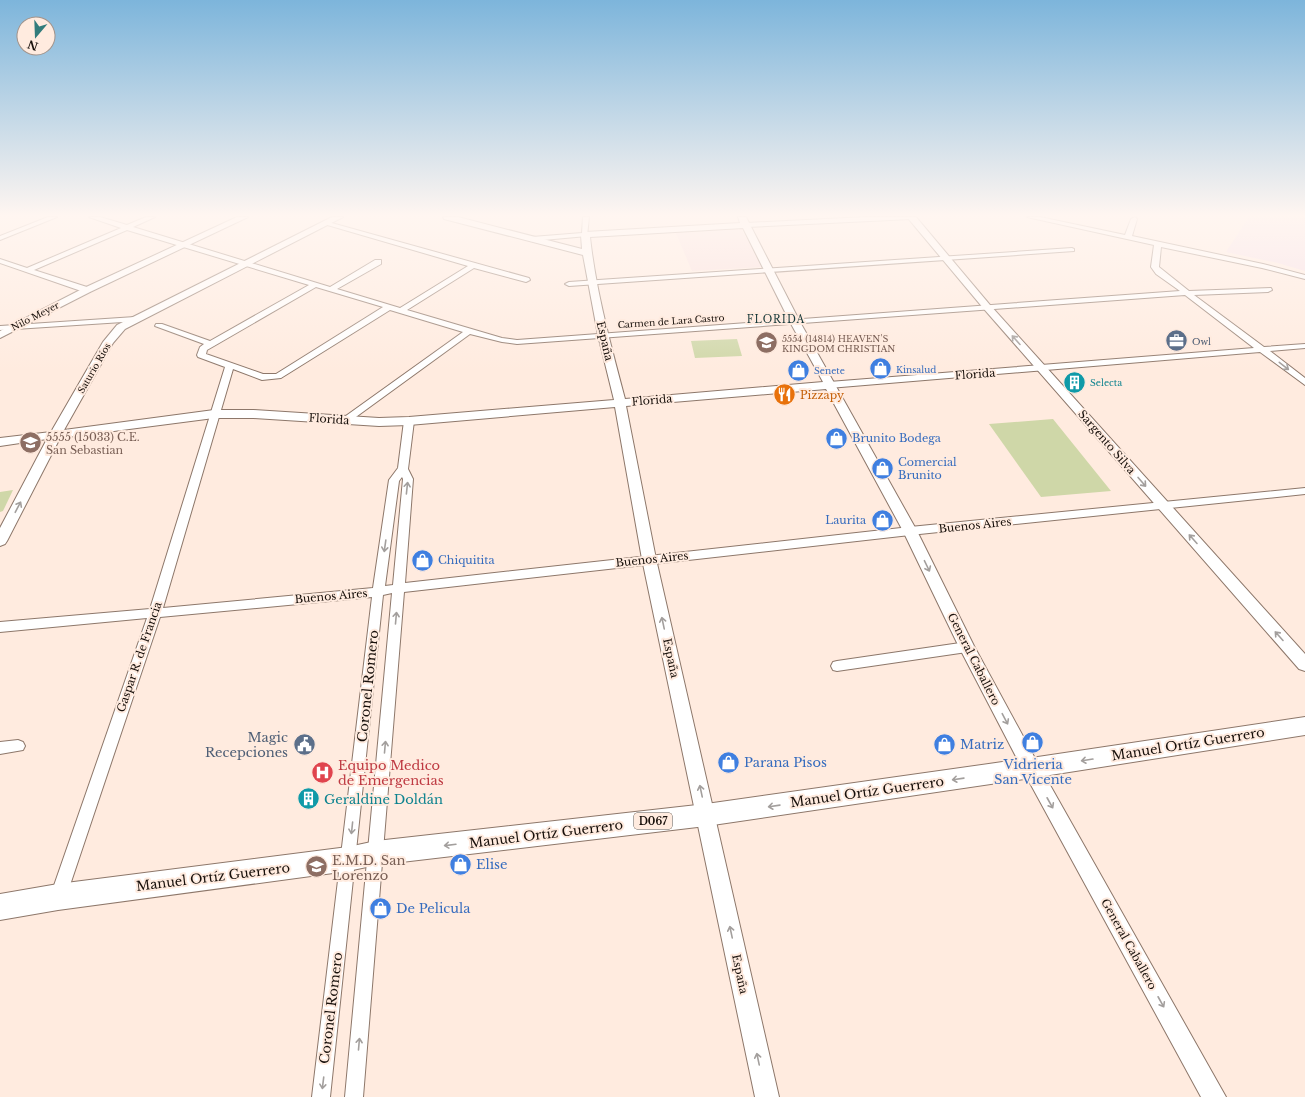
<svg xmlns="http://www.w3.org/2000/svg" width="1305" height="1097" font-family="'Libre Baskerville',serif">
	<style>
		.commercial { fill: #f9dedd }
		.industrial { fill: #f6dee8 }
		.green { fill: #cfd7a8 }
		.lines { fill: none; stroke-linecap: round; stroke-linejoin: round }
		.minor-casing { stroke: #8d776a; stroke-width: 2 }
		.tertiary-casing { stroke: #8d776a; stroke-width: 2 }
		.primary-casing { stroke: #8d776a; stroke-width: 2 }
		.minor { fill: #fff; fill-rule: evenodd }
		.tertiary { fill: #fff; fill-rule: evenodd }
		.primary { fill: #fff; fill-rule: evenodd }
		.oneway { stroke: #a39f9d }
		.labels { text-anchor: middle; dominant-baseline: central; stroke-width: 4; stroke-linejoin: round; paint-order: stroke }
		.far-street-label { font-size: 9px; fill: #18100b; stroke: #ffebdf }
		.far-education-label { font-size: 9px; fill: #785e54; stroke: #ffebdf; text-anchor: start }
		.far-service-label { font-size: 9px; fill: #4e5e75; stroke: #ffebdf; text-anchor: start }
		.far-shop-label { font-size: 9px; fill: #366cbe; stroke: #ffebdf; text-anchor: start }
		.far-culture-label { font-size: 9px; fill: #0d838f; stroke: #ffebdf; text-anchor: start }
		.far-neighbourhood-label { font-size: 10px; letter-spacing: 1px; fill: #153738; stroke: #ffebdf }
		.shield { fill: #ffebdf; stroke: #5d524b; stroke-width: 1 }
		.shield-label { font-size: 10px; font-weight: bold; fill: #18100b }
		.street-label { font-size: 11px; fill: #18100b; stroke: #ffebdf }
		.food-label { font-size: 11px; fill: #c56008; stroke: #ffebdf; text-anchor: start }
		.education-label { font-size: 11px; fill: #785e54; stroke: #ffebdf; text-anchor: start }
		.shop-label { font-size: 11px; fill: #366cbe; stroke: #ffebdf; text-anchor: start }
		.near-street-label { font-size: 13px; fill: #18100b; stroke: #ffebdf }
		.near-service-label { font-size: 13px; fill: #4e5e75; stroke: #ffebdf; text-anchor: end }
		.near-shop-label { font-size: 13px; fill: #366cbe; stroke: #ffebdf; text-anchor: start }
		.near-health-label { font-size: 13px; fill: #be3a42; stroke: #ffebdf; text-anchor: start }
		.near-culture-label { font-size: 13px; fill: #0d838f; stroke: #ffebdf; text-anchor: start }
		.near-education-label { font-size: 13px; fill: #785e54; stroke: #ffebdf; text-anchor: start }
	</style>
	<rect width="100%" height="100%" fill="#ffebdf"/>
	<!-- commercial -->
	<path class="commercial" d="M741 228 762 267 692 271 675 231Z"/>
	<!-- industrial -->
	<path class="industrial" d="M1249 217H1305V271L1278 263 1226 252Z"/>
	<!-- green -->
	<g class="green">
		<path d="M737 339 742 356 695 358 691 341Z"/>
		<path d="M1053 419 1111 491 1041 497 989 424Z"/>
		<path d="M13 490 3 511 0 512V492Z"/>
	</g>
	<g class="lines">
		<defs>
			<g id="minor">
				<path d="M48 217H57L0 240V236Z"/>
				<path d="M89 217H100L127 225 146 217H155L133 227 330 287 375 260H381V264L337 289 400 308 468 266 324 224V222H328L529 278 530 280 526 282 474 268 407 310 502 338 517 340 1180 291 1156 274 1151 267 1154 245 1027 217H1040L1125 235 1131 219 1135 217 1137 219 1132 236 1263 264 1305 275V279L1262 268 1161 247 1159 267 1189 291 1271 288 1272 290 1268 292 1194 295 1264 347 1305 344V348L1270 351 1305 378V385L1260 352 829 388 825 385 829 382 1254 348 1185 295 517 344 502 342 470 334 349 422H343L341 420 343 418 463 332 390 310 281 378 262 380 233 369 163 608 373 588 389 480 398 468 404 421 409 418 414 421 408 469 413 479 405 583 910 527 1305 488V494L910 535 404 592 363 1097H345L392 593 383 595 330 1097H312L372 597 160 617 66 897 64 903 58 905 52 903 50 897 147 618 0 632V622L150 609 225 367 198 357 197 355 200 347 204 344 155 326 156 324H162L210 341 309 285 127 230 34 270 90 288V292H84L0 263V259L27 268 121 228ZM316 287 383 307 276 374H263L206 354 207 350 214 346ZM402 477 403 479 393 585 385 586 399 481Z"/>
				<path d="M583 217H589L587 236 532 241 529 239 532 237 582 233Z"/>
				<path d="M866 217H914L911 219 746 227 743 225 746 223Z"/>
				<path d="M1072 248 1074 249V251L569 286 565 284 569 282Z"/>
				<path d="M135 317H138V321L0 330V326Z"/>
				<path d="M967 642 971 644 973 647 971 650 967 652 837 671 833 670 831 666 833 662 837 661Z"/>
				<path d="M18 740 23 742 25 746 23 750 0 754V742Z"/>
			</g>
			<g id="tertiary">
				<path d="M237 217H248L90 292 0 338V331L84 288Z"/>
				<path d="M332 217H343L125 329 113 343 64 430 214 410H254L379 418 409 417 614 400 598 335 583 255 444 219 443 217H458L582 249 581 235 585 232 740 223 738 217H746L800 322 917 531 974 646 1037 762 1226 1097H1201L1025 774 959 647 903 531 826 389 626 406 656 559 779 1097H755L642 559 615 407 409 425 379 426 254 418H214L60 438 7 541 5 544 0 546V528L47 439 0 446V438L51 432 103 342 117 325ZM743 228 790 322 823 382 625 399C611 346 596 292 590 237Z"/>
				<path d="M907 217H916L990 305 1305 654V671L1299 669 984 309Z"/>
			</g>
			<path id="primary" d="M1305 717V735L1031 778 706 826 376 865 348 871 58 910 0 920V894L58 884 348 847 376 841 706 804 1031 758Z"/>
		</defs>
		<!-- minor casing -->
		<use href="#minor" class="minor-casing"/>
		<!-- tertiary casing -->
		<use href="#tertiary" class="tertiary-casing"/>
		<!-- primary casing -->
		<use href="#primary" class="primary-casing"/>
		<!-- minor -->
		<use href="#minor" class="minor"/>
		<!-- tertiary -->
		<use href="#tertiary" class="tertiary"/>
		<!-- primary -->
		<use href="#primary" class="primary"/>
	</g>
	<!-- one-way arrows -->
	<defs><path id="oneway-shaft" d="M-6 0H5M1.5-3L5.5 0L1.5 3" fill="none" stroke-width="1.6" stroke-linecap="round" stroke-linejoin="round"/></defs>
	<g class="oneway">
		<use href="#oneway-shaft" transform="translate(1016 340) rotate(-132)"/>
		<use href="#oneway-shaft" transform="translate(1284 366) rotate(38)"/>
		<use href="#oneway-shaft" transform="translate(1142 482) rotate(49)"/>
		<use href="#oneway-shaft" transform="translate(407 488) rotate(-84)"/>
		<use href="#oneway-shaft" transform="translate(18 507) rotate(-62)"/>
		<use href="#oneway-shaft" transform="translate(1193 539) rotate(-132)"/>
		<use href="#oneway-shaft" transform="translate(385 546) rotate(98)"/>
		<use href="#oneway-shaft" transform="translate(927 566) rotate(64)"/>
		<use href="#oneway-shaft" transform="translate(396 618) rotate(-85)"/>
		<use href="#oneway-shaft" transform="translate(663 623) rotate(-102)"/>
		<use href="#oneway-shaft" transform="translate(1279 636) rotate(-132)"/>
		<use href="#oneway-shaft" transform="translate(1005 719) rotate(62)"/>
		<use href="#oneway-shaft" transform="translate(385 747) rotate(-85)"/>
		<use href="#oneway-shaft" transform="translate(1087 760) rotate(171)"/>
		<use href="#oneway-shaft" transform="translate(958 779) rotate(172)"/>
		<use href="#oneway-shaft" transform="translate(701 791) rotate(-102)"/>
		<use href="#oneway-shaft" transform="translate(1050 803) rotate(61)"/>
		<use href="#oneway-shaft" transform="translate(774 806) rotate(172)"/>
		<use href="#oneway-shaft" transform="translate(352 828) rotate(96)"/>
		<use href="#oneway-shaft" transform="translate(450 845) rotate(173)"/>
		<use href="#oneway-shaft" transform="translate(731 932) rotate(-102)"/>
		<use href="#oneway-shaft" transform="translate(1161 1002) rotate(61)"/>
		<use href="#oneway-shaft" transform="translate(359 1044) rotate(-85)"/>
		<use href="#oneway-shaft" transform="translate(758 1059) rotate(-102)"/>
		<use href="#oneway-shaft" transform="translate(323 1083) rotate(97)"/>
	</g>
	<!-- sky -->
	<linearGradient id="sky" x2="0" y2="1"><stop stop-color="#7db5db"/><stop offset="0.58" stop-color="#fff6f1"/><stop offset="1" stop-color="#fff6f1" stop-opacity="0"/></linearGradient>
	<rect width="1305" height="371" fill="url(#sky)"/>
	<!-- icons -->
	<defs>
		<symbol id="office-disc" viewBox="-11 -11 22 22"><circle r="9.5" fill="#5c6f8a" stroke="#ffebdf"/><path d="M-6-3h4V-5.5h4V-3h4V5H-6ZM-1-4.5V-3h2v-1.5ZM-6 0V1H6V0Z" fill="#fff"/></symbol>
		<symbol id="school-disc" viewBox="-11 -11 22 22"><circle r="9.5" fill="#8d6e63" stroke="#ffebdf"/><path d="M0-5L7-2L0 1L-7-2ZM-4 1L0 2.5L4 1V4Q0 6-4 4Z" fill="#fff"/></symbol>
		<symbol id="shop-disc" viewBox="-11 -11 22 22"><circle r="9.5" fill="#3f7fe0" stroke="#ffebdf"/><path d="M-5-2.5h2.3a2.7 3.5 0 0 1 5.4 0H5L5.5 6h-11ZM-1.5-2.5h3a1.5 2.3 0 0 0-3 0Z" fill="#fff"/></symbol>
		<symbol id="building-disc" viewBox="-11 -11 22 22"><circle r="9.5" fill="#0f9aa8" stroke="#ffebdf"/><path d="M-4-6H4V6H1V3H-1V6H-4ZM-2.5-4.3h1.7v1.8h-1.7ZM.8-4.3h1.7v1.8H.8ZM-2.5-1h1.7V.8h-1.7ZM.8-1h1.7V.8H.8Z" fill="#fff"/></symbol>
		<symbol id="restaurant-disc" viewBox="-11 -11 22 22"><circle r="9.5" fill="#e8710a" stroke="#ffebdf"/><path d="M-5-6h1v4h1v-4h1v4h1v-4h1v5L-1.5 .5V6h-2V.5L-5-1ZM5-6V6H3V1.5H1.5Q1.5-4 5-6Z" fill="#fff"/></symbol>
		<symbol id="civic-disc" viewBox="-11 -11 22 22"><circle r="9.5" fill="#5c6f8a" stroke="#ffebdf"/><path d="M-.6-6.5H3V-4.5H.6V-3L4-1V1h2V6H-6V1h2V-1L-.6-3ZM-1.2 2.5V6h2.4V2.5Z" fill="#fff"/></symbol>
		<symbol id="hospital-disc" viewBox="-11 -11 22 22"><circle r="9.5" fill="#e0444e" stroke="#ffebdf"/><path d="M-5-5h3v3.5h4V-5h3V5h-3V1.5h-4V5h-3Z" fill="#fff"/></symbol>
	</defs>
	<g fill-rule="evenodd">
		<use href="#office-disc" x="1164" y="328" width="25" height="25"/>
		<use href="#school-disc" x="754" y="330" width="25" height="25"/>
		<use href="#shop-disc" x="868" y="356" width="25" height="25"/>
		<use href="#shop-disc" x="786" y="358" width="25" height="25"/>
		<use href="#building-disc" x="1062" y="370" width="25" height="25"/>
		<use href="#restaurant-disc" x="772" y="382" width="25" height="25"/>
		<use href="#shop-disc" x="824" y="426" width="25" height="25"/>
		<use href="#school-disc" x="18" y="430" width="25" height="25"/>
		<use href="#shop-disc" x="870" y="456" width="25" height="25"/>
		<use href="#shop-disc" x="870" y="508" width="25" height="25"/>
		<use href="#shop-disc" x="410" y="548" width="25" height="25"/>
		<use href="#shop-disc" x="1020" y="730" width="25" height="25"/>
		<use href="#civic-disc" x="292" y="732" width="25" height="25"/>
		<use href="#shop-disc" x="932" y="732" width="25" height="25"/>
		<use href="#shop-disc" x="716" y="750" width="25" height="25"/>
		<use href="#hospital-disc" x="310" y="760" width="25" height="25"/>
		<use href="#building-disc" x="296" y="786" width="25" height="25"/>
		<use href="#shop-disc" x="448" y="852" width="25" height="25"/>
		<use href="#school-disc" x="304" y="854" width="25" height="25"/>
		<use href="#shop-disc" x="368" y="896" width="25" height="25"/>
	</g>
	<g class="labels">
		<!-- far-street labels -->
		<g class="far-street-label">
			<text transform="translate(35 316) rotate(-27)">Nilo Meyer</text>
			<text transform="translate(671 321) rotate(-4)">Carmen de Lara Castro</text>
			<text transform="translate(94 368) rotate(-60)">Saturio Ríos</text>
		</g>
		<!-- far-education labels -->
		<g class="far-education-label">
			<text x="782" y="338">5554 (14814) HEAVEN'S<tspan x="782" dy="10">KINGDOM CHRISTIAN</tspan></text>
		</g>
		<!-- far-service labels -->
		<g class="far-service-label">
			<text x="1192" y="341">Owl</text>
		</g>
		<!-- far-shop labels -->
		<g class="far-shop-label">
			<text x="896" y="369">Kinsalud</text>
			<text x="814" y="370">Senete</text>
		</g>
		<!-- far-culture labels -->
		<g class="far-culture-label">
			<text x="1090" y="382">Selecta</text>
		</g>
		<!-- far-neighbourhood labels -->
		<g class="far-neighbourhood-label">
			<text x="776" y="319">FLORIDA</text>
		</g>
		<!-- shield labels -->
		<rect class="shield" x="634" y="813" width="38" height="16" rx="3"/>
		<g class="shield-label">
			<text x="653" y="821">D067</text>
		</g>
		<!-- street labels -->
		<g class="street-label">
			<text transform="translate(605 341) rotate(77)">España</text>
			<text transform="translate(975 374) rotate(-4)">Florida</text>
			<text transform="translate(652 400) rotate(-5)">Florida</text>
			<text transform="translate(329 419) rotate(4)">Florida</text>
			<text transform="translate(1107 442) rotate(49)">Sargento Silva</text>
			<text transform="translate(975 525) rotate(-6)">Buenos Aires</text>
			<text transform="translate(652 559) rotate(-6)">Buenos Aires</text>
			<text transform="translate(331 596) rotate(-5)">Buenos Aires</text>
			<text transform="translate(139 657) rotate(-71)">Gaspar R. de Francia</text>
			<text transform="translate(671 658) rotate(78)">España</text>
			<text transform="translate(974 659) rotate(63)">General Caballero</text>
			<text transform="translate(1129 944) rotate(61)">General Caballero</text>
			<text transform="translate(740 974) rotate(78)">España</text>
		</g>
		<!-- food labels -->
		<g class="food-label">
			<text x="800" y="395">Pizzapy</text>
		</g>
		<!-- education labels -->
		<g class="education-label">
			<text x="46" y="437">5555 (15033) C.E.<tspan x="46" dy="13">San Sebastian</tspan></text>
		</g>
		<!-- shop labels -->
		<g class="shop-label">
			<text x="852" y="438">Brunito Bodega</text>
			<text x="898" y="462">Comercial<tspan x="898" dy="13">Brunito</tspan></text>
			<text x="866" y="520" text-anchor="end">Laurita</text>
			<text x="438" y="560">Chiquitita</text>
		</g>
		<!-- near-street labels -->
		<g class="near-street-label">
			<text transform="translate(368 686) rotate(-84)">Coronel Romero</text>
			<text transform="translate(1188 744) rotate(-9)">Manuel Ortíz Guerrero</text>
			<text transform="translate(867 792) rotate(-8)">Manuel Ortíz Guerrero</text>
			<text transform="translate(546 834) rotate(-7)">Manuel Ortíz Guerrero</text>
			<text transform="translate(213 877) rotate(-7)">Manuel Ortíz Guerrero</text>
			<text transform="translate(331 1008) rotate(-83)">Coronel Romero</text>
		</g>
		<!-- near-service labels -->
		<g class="near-service-label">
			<text x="288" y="737">Magic<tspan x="288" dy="15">Recepciones</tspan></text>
		</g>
		<!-- near-shop labels -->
		<g class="near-shop-label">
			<text x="960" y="744">Matriz</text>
			<text x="744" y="762">Parana Pisos</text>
			<text x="1033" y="764" text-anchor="middle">Vidrieria<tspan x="1033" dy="15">San Vicente</tspan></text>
			<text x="476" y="864">Elise</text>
			<text x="396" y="908">De Pelicula</text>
		</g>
		<!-- near-health labels -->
		<g class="near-health-label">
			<text x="338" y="765">Equipo Medico<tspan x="338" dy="15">de Emergencias</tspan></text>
		</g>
		<!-- near-culture labels -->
		<g class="near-culture-label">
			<text x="324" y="799">Geraldine Doldán</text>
		</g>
		<!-- near-education labels -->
		<g class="near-education-label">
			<text x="332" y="860">E.M.D. San<tspan x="332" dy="15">Lorenzo</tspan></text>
		</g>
	</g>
	<!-- north arrow -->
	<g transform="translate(36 36) rotate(199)"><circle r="19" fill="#ffebdf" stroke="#a3938a"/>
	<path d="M0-3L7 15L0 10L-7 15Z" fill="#327c7c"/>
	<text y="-6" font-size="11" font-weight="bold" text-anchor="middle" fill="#18100b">N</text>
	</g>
</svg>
